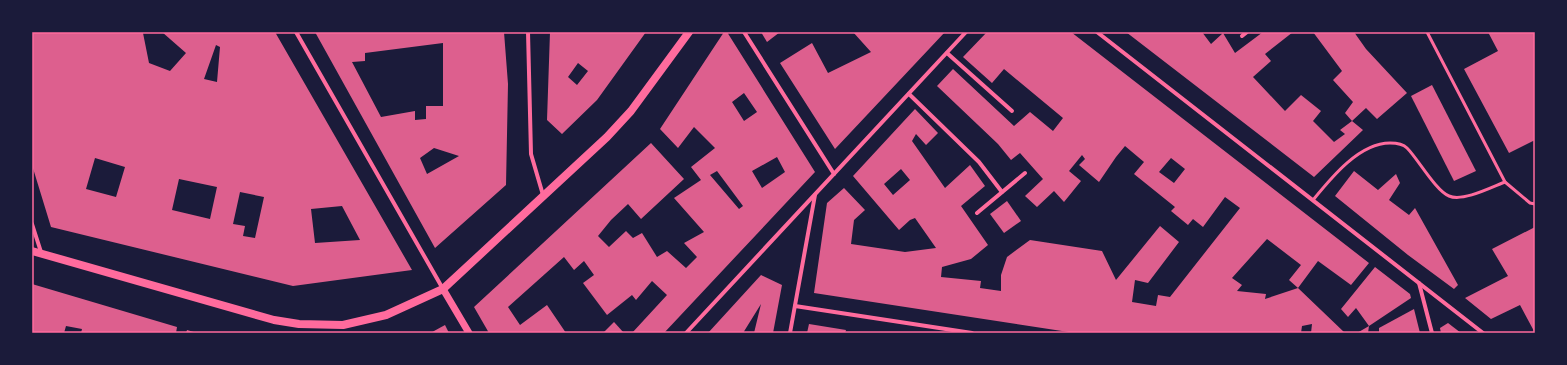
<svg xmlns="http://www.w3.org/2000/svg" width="1567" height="365" font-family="'PT Sans',sans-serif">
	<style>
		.building { fill: #dd5f8e; fill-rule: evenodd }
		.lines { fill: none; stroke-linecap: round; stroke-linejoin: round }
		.service { stroke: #ff6b9d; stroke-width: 3 }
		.minor { stroke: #ff6b9d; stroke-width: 4 }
		.tertiary { stroke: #ff6b9d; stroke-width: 7 }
		.secondary { stroke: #ff6b9d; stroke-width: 8 }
		.neatline { fill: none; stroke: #ff6b9d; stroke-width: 1.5 }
	</style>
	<rect width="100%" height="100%" fill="#1b1b3a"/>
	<!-- building -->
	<g class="building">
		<path d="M32 32H144L143 33 149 63 170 71 186 53 162 32H275L412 270 293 286 51 227 32 165ZM216 45 220 47 217 82 204 79ZM95 158 125 167 116 197 86 189ZM179 179 217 187 210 219 172 210ZM240 192 264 197 255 238 243 236 245 226 233 224ZM342 206 360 240 315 243 311 209Z"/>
		<path d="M315 32H504L508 84 506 185 435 248ZM443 43V106H426V119L415 120V111L381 117 352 62 365 61V53ZM434 148 459 156 427 174 420 158Z"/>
		<path d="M550 32H646L597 100 562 134 547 120ZM578 63 588 71 577 85 568 77Z"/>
		<path d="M724 32H727L815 172 664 333H632L667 295 652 281 636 300 632 295 607 315 583 283 594 275 584 261 574 270 564 257 508 307 520 325 547 305 566 333H489L474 307 651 143 684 179 641 219 628 204 611 220 598 236 609 247 626 231 633 238 642 233 657 257 667 251 686 268 697 257 684 243 704 232 674 198 701 180 691 167 715 148 694 127 678 148 660 129ZM744 93 757 112 744 121 732 102ZM777 157 785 172 762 188 752 171ZM717 171 743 206 739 209 710 175Z"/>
		<path d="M761 32H780L767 42Z"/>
		<path d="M853 32H945L835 149 780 63 812 43 828 73 871 52Z"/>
		<path d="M987 32H1071L1369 263 1351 285 1318 261 1298 288 1345 333H1311L1312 324 1302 326 1301 333H1075L814 293 827 203 844 188 865 210 854 220 851 244 905 252 936 248 915 218 910 220 899 230 853 176 915 109 938 133 926 145 916 134 912 141 945 188 970 165 985 186 961 206 988 245 971 259 942 267 941 277 981 281 980 288 1001 291V275L1007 257 1030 240 1102 251 1116 280 1160 226 1179 242 1148 283 1135 280 1132 302 1156 306 1158 295 1170 297 1240 208 1225 197 1203 227 1193 219 1188 225 1171 211 1175 207 1134 174 1144 162 1125 146 1116 157 1099 182 1079 165 1085 159 1082 155 1069 171 1081 181 1064 202 1054 191 1037 207 1025 196 1043 179 1020 153 1011 160 998 144 937 86 953 69 1014 126 1030 112 1053 131 1063 118 1004 69 992 83 963 57ZM1171 158 1185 169 1174 183 1159 172ZM901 169 910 180 893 195 884 184ZM1267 239 1301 265 1289 280 1298 288 1265 299 1266 294 1237 291 1242 285 1232 278Z"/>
		<path d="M1126 32H1202L1211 44 1223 33 1235 53 1263 32H1293L1265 54 1271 61 1253 77 1285 111 1301 95 1321 111 1313 121 1334 142 1345 134 1340 130 1352 121 1363 130 1314 177Z"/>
		<path d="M1313 32H1354L1366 49 1407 93 1377 119 1366 108 1352 121 1345 113 1353 102 1333 80 1342 71Z"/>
		<path d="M1488 32H1535V140L1509 153 1464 69 1498 51Z"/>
		<path d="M1432 85 1476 171 1454 181 1411 96Z"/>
		<path d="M1354 171 1378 190 1396 174 1400 183 1389 200 1409 215 1415 208 1458 285 1454 289 1408 255 1335 196Z"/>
		<path d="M1007 201 1021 221 1004 233 990 214Z"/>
		<path d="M1535 227V333L1520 305 1491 319 1465 298 1508 276 1492 249Z"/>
		<path d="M1375 267 1410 294 1411 298 1369 326 1368 333H1357L1369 326 1356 308 1348 317 1341 309Z"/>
		<path d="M761 275 782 285 773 333H754L761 304 743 333H708Z"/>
		<path d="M32 284 177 327 176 333H81L82 329 66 326 64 333H32Z"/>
		<path d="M1414 309 1420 333H1379V328Z"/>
		<path d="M614 322 624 333H603Z"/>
		<path d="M1448 323 1461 333H1441L1440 328Z"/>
		<path d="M809 324 846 330 845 333H807Z"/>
		<path d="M445 325 449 333H431L434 331Z"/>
		<path d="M187 330 197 333H186Z"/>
	</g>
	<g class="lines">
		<!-- service -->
		<g class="service">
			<path d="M1427 32 1505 182 1530 203 1535 204"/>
			<path d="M1313 200C1331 178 1359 143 1390 143 1395 143 1403 144 1407 148 1418 159 1436 191 1449 196 1463 202 1492 187 1505 182"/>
		</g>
		<!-- minor -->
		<g class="minor">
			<path d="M296 32 443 289"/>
			<path d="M528 32 531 154 543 195"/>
			<path d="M744 32 834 174"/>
			<path d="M1097 32 1483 333"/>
			<path d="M1242 36 1247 32"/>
			<path d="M947 53 1012 111"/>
			<path d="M909 94 979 162 1002 192"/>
			<path d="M977 213 1025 173"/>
			<path d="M32 224 41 252"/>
			<path d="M1419 283 1432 333"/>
			<path d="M795 306 972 333"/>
			<path d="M686 333 966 32"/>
			<path d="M790 333 815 195"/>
		</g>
		<!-- tertiary -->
		<path class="tertiary" d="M443 289 469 333"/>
		<!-- secondary -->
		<path class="secondary" d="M32 251 274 320 299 324 343 325 386 315 443 289 607 137 631 111 689 32"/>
	</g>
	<!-- border -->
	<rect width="1567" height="365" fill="none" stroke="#1b1b3a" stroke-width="66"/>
	<rect x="33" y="33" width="1501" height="299" class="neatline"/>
</svg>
